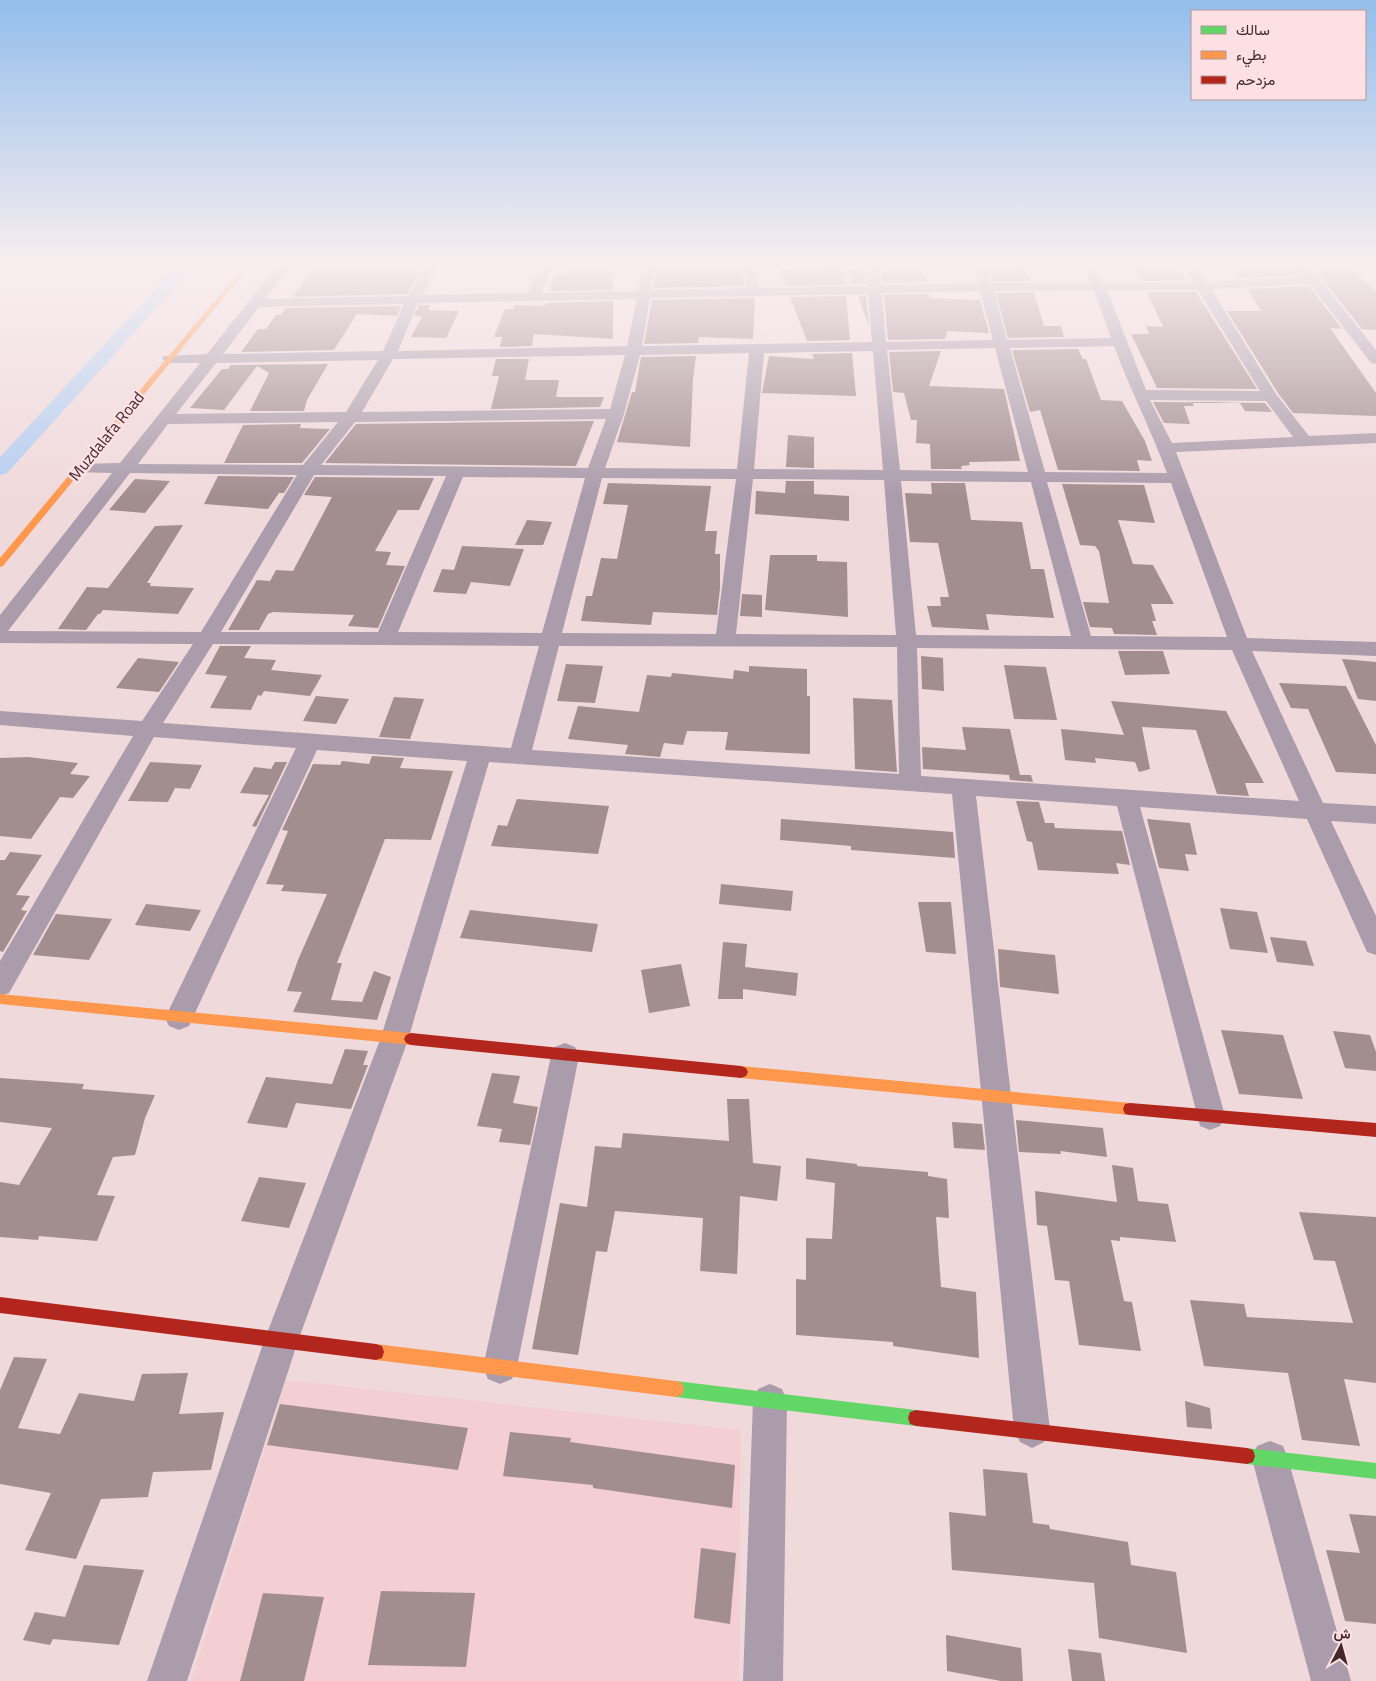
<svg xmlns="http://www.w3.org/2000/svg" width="1376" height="1681" font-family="'Titillium Web',Vazirmatn,sans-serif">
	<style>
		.built { fill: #f3ced2 }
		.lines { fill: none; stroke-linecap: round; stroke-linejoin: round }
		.canal { fill: #b4cef1; fill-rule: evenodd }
		.building { fill: #a28d8f }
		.street { fill: #aa9cab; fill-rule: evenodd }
		.fast { fill: #63d668; fill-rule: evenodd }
		.slow { fill: #ff974d; fill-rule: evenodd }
		.jam { fill: #b3261e; fill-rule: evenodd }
		.labels { text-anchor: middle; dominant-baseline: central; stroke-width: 5; stroke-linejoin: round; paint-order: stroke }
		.far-street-label { font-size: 16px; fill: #43282b; stroke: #fde0e3 }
	</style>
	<rect width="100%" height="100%" fill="#f0d9db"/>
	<!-- built -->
	<path class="built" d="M286 1380 741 1430 739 1681H191Z"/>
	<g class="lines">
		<!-- canal -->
		<path class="canal" d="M181 262H198L7 473 0 475V457Z"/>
	</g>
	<!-- building -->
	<g class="building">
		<path d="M316 262H426L407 294 293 297Z"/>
		<path d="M569 262H613V290L550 291 554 276H564Z"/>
		<path d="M884 262H922L926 282 883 283 881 271H885Z"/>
		<path d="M1133 262H1157L1160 266H1176L1187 280 1142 281Z"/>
		<path d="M1228 262H1291L1300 275 1239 278Z"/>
		<path d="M1309 262H1344L1376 292V330L1362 329Z"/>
		<path d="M657 266 738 268 743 269 744 286 653 288Z"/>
		<path d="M988 267 1027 269 1031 281H992Z"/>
		<path d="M789 268 843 269 844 285 786 286 780 270 789 271Z"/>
		<path d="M848 270H865L866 284H853Z"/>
		<path d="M1309 286 1342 329 1330 328 1376 393V416L1293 413 1278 393 1227 311H1261L1247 289Z"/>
		<path d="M1034 292 1044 326H1061L1064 337 1008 338 996 293Z"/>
		<path d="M1147 292H1196L1257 389 1157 388 1131 334H1149L1146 326 1163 327Z"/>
		<path d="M929 294 930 298 980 300 989 333 947 331 945 339 888 340 884 295Z"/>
		<path d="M846 296 850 340 807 341 790 297Z"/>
		<path d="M858 296H866L869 326Z"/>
		<path d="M755 298 753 339 699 337 698 343 644 344 652 300Z"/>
		<path d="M613 301V339L534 334 532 346 500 347 502 337H494L505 309H513L514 305 545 306 546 303Z"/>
		<path d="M419 305H430L429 310 459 311 446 338 411 337 422 317 414 316Z"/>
		<path d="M401 306 397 316 357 314 334 350 241 352 258 329H266L276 315H281L286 308Z"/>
		<path d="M1078 349 1083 359H1086L1101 400 1122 401 1145 441 1152 461 1137 460 1140 471 1058 470 1040 410 1030 412 1012 350Z"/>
		<path d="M941 351 929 386 1004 389 1020 461 969 462 970 465 961 466 962 469H931L930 444 916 443 917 420H911L904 393 893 392 889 352Z"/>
		<path d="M852 353 856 396 762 393 769 356 814 359 812 354Z"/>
		<path d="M696 356 693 379 690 447 617 442 632 392H635L641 357Z"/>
		<path d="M496 359H529L525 380H559L556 397H604L600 407 491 409 499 376H492Z"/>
		<path d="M328 364 307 400 304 411H250L269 373 257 366 224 410 190 408 222 369H228L231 365Z"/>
		<path d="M1153 402 1265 403 1272 412 1245 411 1240 403 1192 402 1194 406H1184L1190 424 1164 423Z"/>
		<path d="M594 421 576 466 325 463 356 424Z"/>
		<path d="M301 424 300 428 330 429 302 463H224L243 425Z"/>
		<path d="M788 435 814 437V468L786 467Z"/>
		<path d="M218 476 294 477 284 493H279L268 509 204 504Z"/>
		<path d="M315 477 434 478 419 510H398L375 551 391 552 386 565 405 566 378 628 348 626 354 615 273 612 268 614 259 630H228L257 580 270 581 276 570 293 571 332 497 304 495Z"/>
		<path d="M135 479 170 481 145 513 109 510Z"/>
		<path d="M786 481H814V494L849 496V521L755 514 756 491 785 493Z"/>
		<path d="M608 483 711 486 705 531H717L715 554H720V588L717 615 653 612 651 625 581 621 586 596H592L601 558 617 559 628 505 603 504Z"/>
		<path d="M931 483H965L971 520 1022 522 1031 569H1044L1054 618 986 614 989 630 932 627 927 606H941L940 597H949L938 543 910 542 905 493 932 494Z"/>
		<path d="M1062 484 1144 485 1155 523 1118 520 1133 564 1153 565 1174 604H1151L1156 621H1152L1157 635 1114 634 1112 628 1090 627 1083 602 1109 603 1099 551 1095 546 1080 545Z"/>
		<path d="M527 520 552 522 543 545H515Z"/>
		<path d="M183 525 147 583H151L150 586 194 588 178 614 103 610 100 614H98L86 630 58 629 87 587 108 588 155 526Z"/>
		<path d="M462 546 524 549 510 586 471 582 466 594 433 592 442 569 454 570Z"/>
		<path d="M770 555H817V561L847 562 848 617 765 610Z"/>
		<path d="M742 594 762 595V617L740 616Z"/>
		<path d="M220 646H251L244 658 276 660 271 670 322 675 310 696 264 691 261 696 258 695 251 710 210 708 227 676 205 674Z"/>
		<path d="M1118 651H1163L1170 674 1125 675Z"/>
		<path d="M921 656 943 658 944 691 922 689Z"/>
		<path d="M138 658 179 662 159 692 116 688Z"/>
		<path d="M1342 659 1376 662V701L1358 699Z"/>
		<path d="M566 664 603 666 595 703 557 701Z"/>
		<path d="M1004 665 1046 667 1057 720 1014 719Z"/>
		<path d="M749 666 807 669V696H810V754L725 750 728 732 687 731 683 745 664 743 660 757 625 754 628 745 568 739 578 706 639 712 647 675 671 677 672 673 733 679 734 670 749 672Z"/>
		<path d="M1279 683 1346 686 1376 745V774L1336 772 1308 709 1291 708Z"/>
		<path d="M316 696 349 699 336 724 303 721Z"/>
		<path d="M394 697 424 699 410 739 379 737Z"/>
		<path d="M853 698 892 700 897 772 855 769Z"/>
		<path d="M1111 701 1226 711 1264 783H1245L1249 796 1217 794 1196 730 1142 727 1150 769 1139 772 1135 762 1095 758 1096 763 1065 760 1061 729 1124 735Z"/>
		<path d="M962 727 1010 729 1020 775H1031L1033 782 1010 780 1009 775 923 769 922 747 966 750Z"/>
		<path d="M372 756 404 758 400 768 453 771 431 840 385 839 337 963H342L331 1000 362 1002 374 971 391 977 377 1020 293 1012 302 992 287 991 298 960 327 894 281 891 284 885 266 884 288 831 282 830 313 764 340 765 342 761 369 764Z"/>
		<path d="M28 757 78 763 70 774 90 776 73 798 60 797 31 839 0 836V758Z"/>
		<path d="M150 762 202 765 190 789 175 788 168 802 128 801Z"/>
		<path d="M275 762H287L256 827 252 826 269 795 240 793 254 767 271 769Z"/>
		<path d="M517 799 609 806 598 854 491 846 498 825 507 826Z"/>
		<path d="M1016 801 1039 802 1045 823H1054L1055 828 1122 831 1130 865 1116 863 1119 874 1038 870 1032 842 1027 841Z"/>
		<path d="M781 819 953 832 955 858 851 850V846L780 840Z"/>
		<path d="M1147 819 1190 823 1197 855 1185 854 1189 871 1159 868Z"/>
		<path d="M10 852 42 855 16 895 30 896 21 910 27 911 3 952 0 951V860H5Z"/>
		<path d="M721 884 793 891 791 911 719 904Z"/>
		<path d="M918 902H951L956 954 926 952Z"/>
		<path d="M146 904 201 910 190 931 135 925Z"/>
		<path d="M1220 908 1257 912 1268 953 1230 949Z"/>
		<path d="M470 910 598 924 592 952 460 938Z"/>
		<path d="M56 914 112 919 89 960 33 955Z"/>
		<path d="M1270 937 1306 941 1314 966 1277 962Z"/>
		<path d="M723 942 747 944 745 967 798 973 796 996 743 989V999H718Z"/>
		<path d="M998 949 1055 955 1059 994 1000 987Z"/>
		<path d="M681 964 690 1006 649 1013 641 970Z"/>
		<path d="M1221 1030 1283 1035 1303 1099 1239 1094Z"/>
		<path d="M1333 1031 1370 1035 1376 1052V1071L1345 1068Z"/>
		<path d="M345 1049 368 1051 363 1065H368L351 1109 296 1103 287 1128 247 1123 266 1077 332 1084Z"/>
		<path d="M492 1073 520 1076 513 1103 538 1107 530 1145 499 1142 502 1129 477 1126Z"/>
		<path d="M0 1078 84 1084 82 1089 155 1095 145 1118 135 1155 113 1157 97 1195 115 1196 97 1241 39 1236 38 1240 0 1237V1182L19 1185 52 1128 0 1122Z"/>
		<path d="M727 1099H749L753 1163 781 1166 777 1201 740 1196 737 1274 700 1271 703 1218 615 1211 607 1252 596 1251 578 1355 532 1349 560 1203 587 1207 595 1146 621 1148 623 1133 729 1141Z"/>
		<path d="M1016 1120 1103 1128 1107 1157 1060 1151 1061 1154 1019 1152Z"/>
		<path d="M952 1122 982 1124 985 1150 954 1148Z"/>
		<path d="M806 1158 857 1164V1166L928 1172V1176L947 1179 949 1218 936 1217 941 1287 976 1292 979 1358 893 1346V1342L796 1335V1279L806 1280V1238L832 1239 835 1183 806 1179Z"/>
		<path d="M1112 1165 1133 1168 1138 1201 1168 1204 1176 1242 1120 1237V1241L1111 1240 1124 1301 1132 1302 1141 1351 1079 1345 1069 1281 1055 1280 1047 1226 1037 1225 1035 1191 1117 1202Z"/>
		<path d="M259 1177 306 1183 289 1228 241 1221Z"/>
		<path d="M1299 1212 1376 1217V1383L1344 1379 1360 1446 1302 1440 1288 1373 1204 1366 1190 1300 1244 1304 1247 1317 1353 1323 1335 1261 1314 1260Z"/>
		<path d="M14 1357 47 1359 18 1428 60 1434 79 1393 134 1401 142 1374 188 1373 179 1414 224 1412 211 1470 153 1472 148 1497 101 1499 76 1559 25 1550 51 1493 0 1484V1390Z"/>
		<path d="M1185 1401 1210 1408 1212 1429 1187 1427Z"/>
		<path d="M280 1404 468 1428 458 1470 267 1445Z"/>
		<path d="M510 1432 571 1438 570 1442 735 1465 732 1508 593 1488V1485L503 1476Z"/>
		<path d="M983 1469 1027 1473 1033 1523 1049 1525 1050 1529 1128 1542 1131 1565 1176 1572 1187 1653 1099 1638 1094 1583 952 1570 949 1512 986 1516Z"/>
		<path d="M1349 1514 1376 1516V1624L1345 1621 1326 1550 1360 1553Z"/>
		<path d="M701 1548 736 1553 730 1624 694 1618Z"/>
		<path d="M84 1565 144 1570 119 1645 53 1639 50 1645 23 1640 35 1612 65 1617Z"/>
		<path d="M381 1591 475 1593 466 1667 368 1665Z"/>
		<path d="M263 1593 324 1597 304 1681H240Z"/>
		<path d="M946 1635 1021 1648 1023 1681H1001L947 1671Z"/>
		<path d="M1068 1649 1101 1653 1105 1681H1072Z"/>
	</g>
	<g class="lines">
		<!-- street -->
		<g class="street">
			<path d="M280 262H293L265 299 408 296 428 262H440L422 295 528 293 542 262H554L541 293 638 291 644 262H656L651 290 746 288 745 262H757L759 288 868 286 866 262H878L881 285 978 283 973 262H985L991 283H1090L1080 262H1092L1103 283 1193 282 1181 262H1194L1206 282 1304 277 1293 262H1306L1376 350V364L1371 363 1310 284 1211 289 1276 394 1309 436 1376 433V443L1176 452 1247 638 1376 642V656L1252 651 1323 803 1376 806V824L1331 821 1376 916V955L1367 952 1307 819 1140 807 1225 1116 1220 1126 1210 1130 1200 1126 1117 806 976 796 1050 1430 1044 1442 1032 1448 1020 1442 1014 1430 952 794 489 762 408 1040 298 1341 187 1681H147L264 1341 380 1040 467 761 317 750 189 1026 179 1030 169 1026 165 1018 296 748 154 737 9 993 0 996V961L133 736 0 725V711L142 721 193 644 0 643V615L112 473 74 472 72 468 74 464 120 463 200 363H169L162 359 164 356 207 354ZM1094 290 1111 338 1007 340 994 291ZM1107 290H1198L1260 391 1146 390ZM980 291 993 340 886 342 882 293ZM868 294 872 342 642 346 650 298ZM637 299 627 346 398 351 418 303ZM404 304 383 351 223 354 259 307ZM1114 346C1130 389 1151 430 1167 473L1045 472 1010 348ZM995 348 1028 472 900 470 887 350ZM873 351 883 470 754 469 764 353ZM749 353 737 469 605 468 624 414 640 355ZM625 355 610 409 362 412 393 359ZM378 360 346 412 176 414 216 363ZM1150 400 1266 401 1293 437 1172 443ZM606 419 588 468 321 465 355 422ZM338 422 303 465 138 464 168 424ZM130 473 297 475 201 632 8 631ZM314 475 446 476 378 632H221ZM463 477 585 478 542 633 398 632ZM602 478 736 479 716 634 562 633ZM753 479 884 480 896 635 736 634ZM901 481 1031 482 1071 636 916 635ZM1047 482 1171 483 1227 637 1091 636ZM213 644 539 646 511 748 163 723ZM559 646 897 647 899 774 532 750ZM917 648 1232 650 1299 801 921 776Z"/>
			<path d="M565 1043 575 1047 579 1056 517 1367 512 1379 500 1384 488 1379 483 1367 551 1056 555 1047Z"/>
			<path d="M770 1384 782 1389 787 1401 783 1681H743L753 1401 758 1389Z"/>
			<path d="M1270 1441 1283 1446 1288 1459 1351 1681H1311L1252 1459 1257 1446Z"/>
		</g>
		<!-- fast -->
		<g class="fast">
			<path d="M676 1381 916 1410 922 1412 924 1418 922 1424 916 1426 676 1397 670 1395 668 1389 670 1383Z"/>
			<path d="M1247 1448 1376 1463V1479L1247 1464 1241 1462 1239 1456 1241 1450Z"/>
		</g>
		<!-- slow -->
		<g class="slow">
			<path d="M247 262H253L3 566 0 567V558Z"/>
			<path d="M0 994 411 1033 416 1035 418 1039 416 1043 411 1045 0 1004Z"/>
			<path d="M741 1066 1130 1103 1135 1104 1137 1109 1135 1114 1130 1115 741 1078 736 1076 734 1072 736 1068Z"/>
			<path d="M376 1344 676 1381 682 1383 684 1389 682 1395 676 1397 376 1360 370 1358 368 1352 370 1346Z"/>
		</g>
		<!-- jam -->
		<g class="jam">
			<path d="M411 1033 741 1066 746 1068 748 1072 746 1076 741 1078 411 1045 406 1043 404 1039 406 1035Z"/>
			<path d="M1130 1103 1376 1123V1137L1130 1115 1125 1114 1123 1109 1125 1104Z"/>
			<path d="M0 1297 376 1344 382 1346 384 1352 382 1358 376 1360 0 1313Z"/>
			<path d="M916 1410 1247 1448 1253 1450 1255 1456 1253 1462 1247 1464 916 1426 910 1424 908 1418 910 1412Z"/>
		</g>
	</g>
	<!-- sky -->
	<linearGradient id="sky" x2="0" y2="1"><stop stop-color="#93beec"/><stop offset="0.53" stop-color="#f8eeef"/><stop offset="1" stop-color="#f8eeef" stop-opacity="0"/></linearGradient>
	<rect width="1376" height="498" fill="url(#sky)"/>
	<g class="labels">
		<!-- far-street labels -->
		<g class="far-street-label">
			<text transform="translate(106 436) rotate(-51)">Muzdalafa Road</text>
		</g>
	</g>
	<!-- legend -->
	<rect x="1191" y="10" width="175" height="90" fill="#fde0e3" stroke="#b39699"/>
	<rect x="1201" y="26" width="25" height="8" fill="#63d668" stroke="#b39699"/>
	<text x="1236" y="35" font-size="15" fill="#43282b">سالك</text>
	<rect x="1201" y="51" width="25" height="8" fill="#ff974d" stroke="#b39699"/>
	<text x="1236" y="60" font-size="15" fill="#43282b">بطيء</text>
	<rect x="1201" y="76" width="25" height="8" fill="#b3261e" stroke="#b39699"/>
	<text x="1236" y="85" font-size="15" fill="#43282b">مزدحم</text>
	<!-- north arrow -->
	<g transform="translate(1341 1646) rotate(6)" stroke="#fde0e3" stroke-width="4" paint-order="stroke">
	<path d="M0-4L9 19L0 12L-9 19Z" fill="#43282b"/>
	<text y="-8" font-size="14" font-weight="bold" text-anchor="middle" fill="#43282b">ش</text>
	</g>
</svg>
